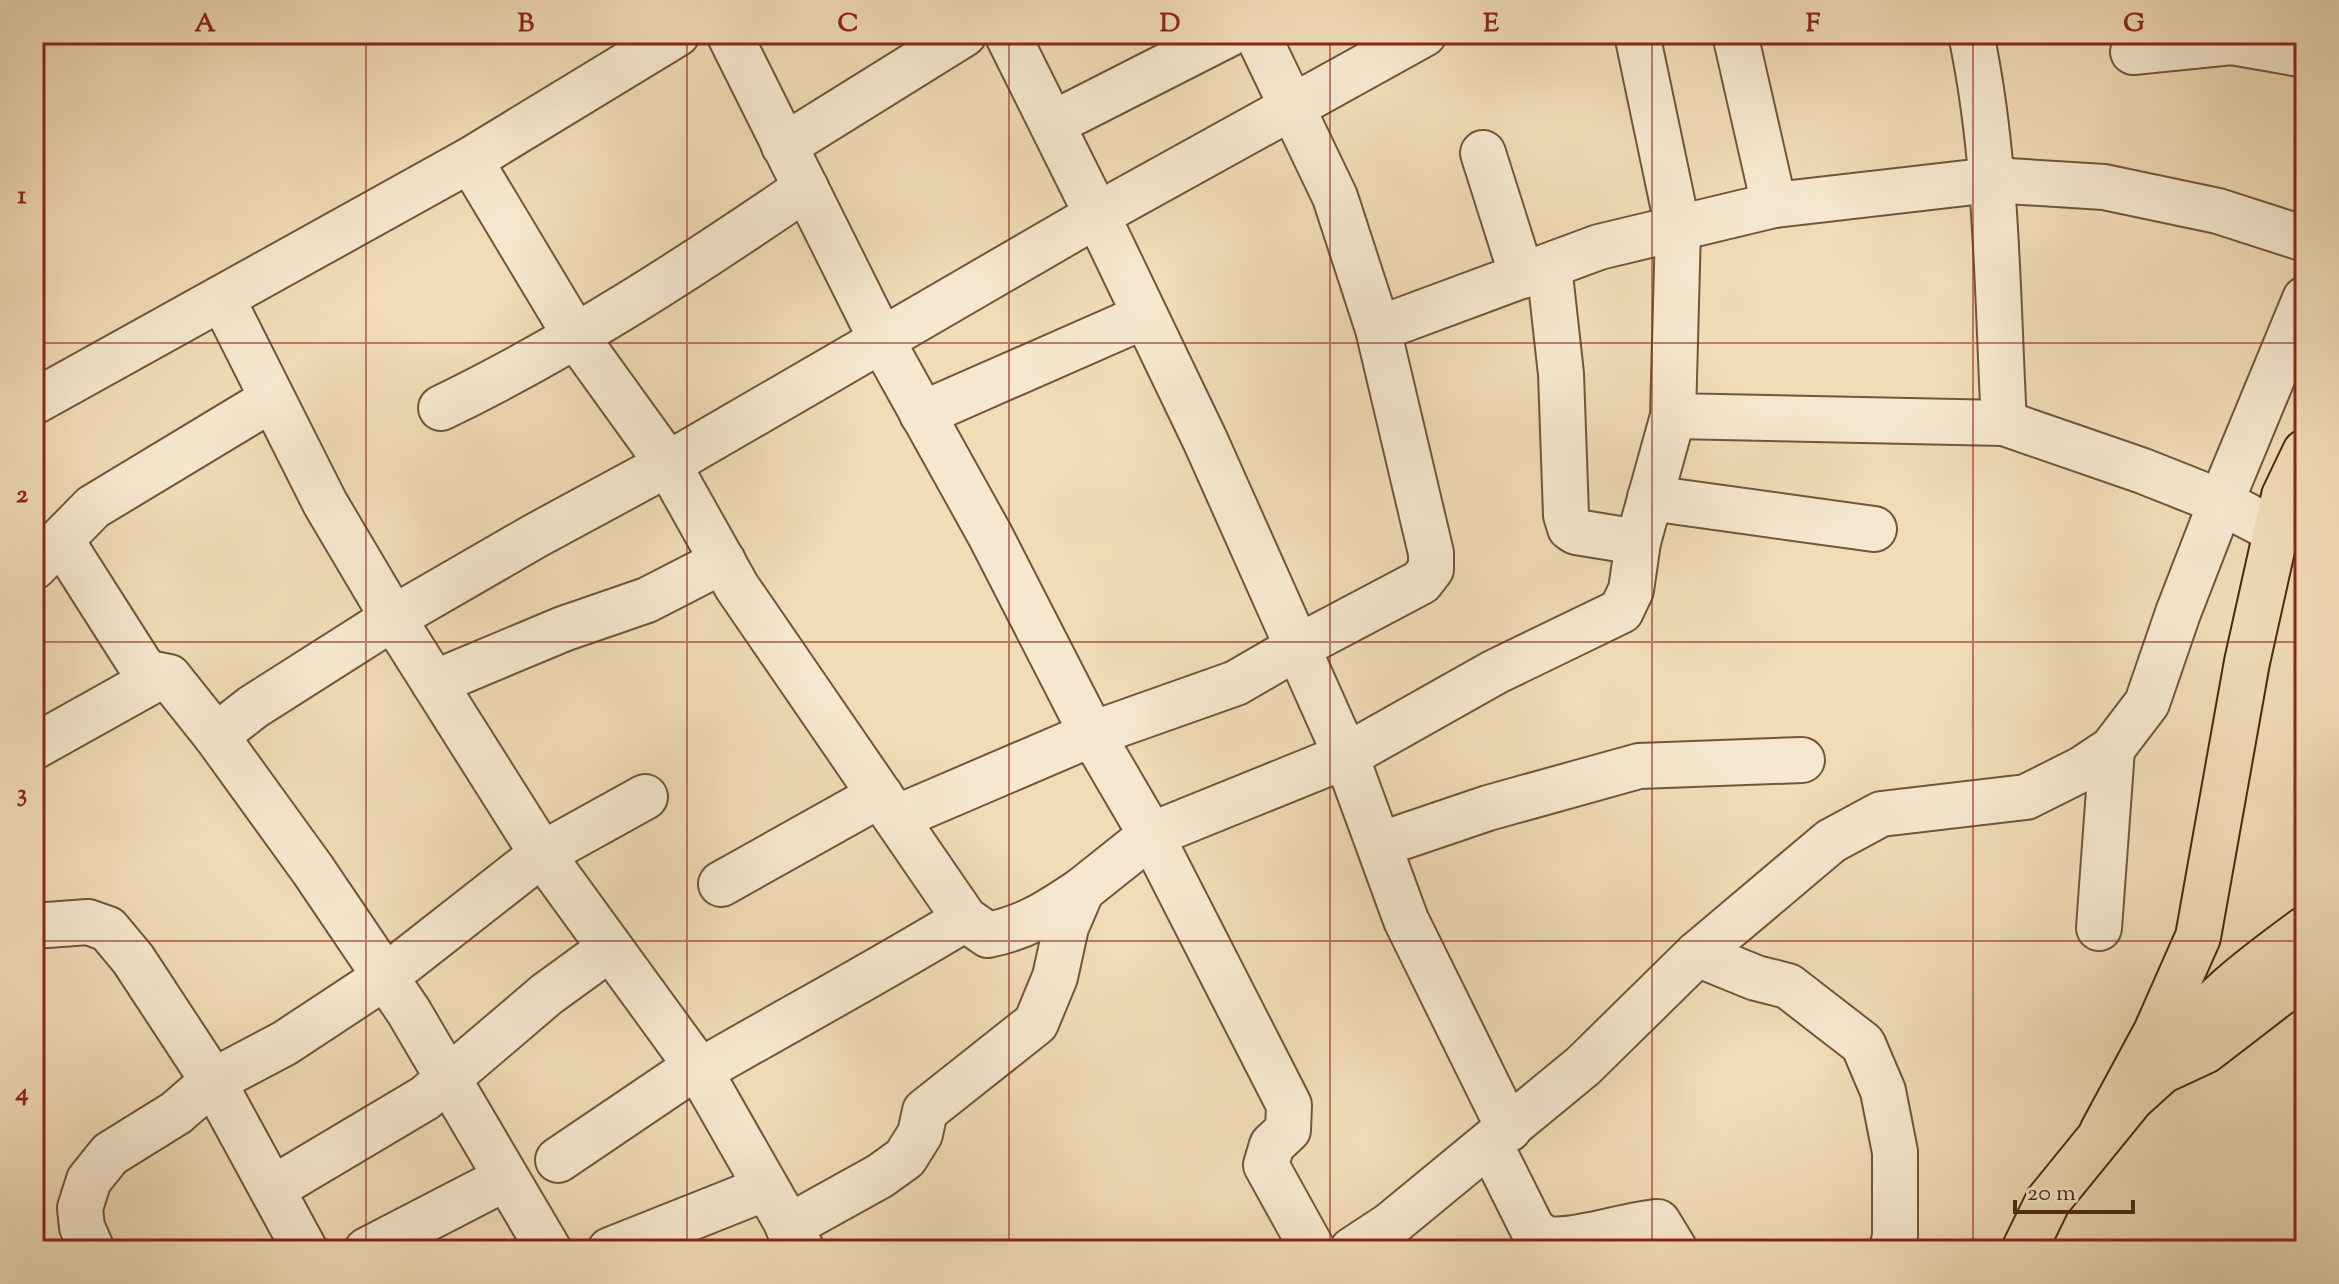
<svg xmlns="http://www.w3.org/2000/svg" width="2339" height="1284" font-family="'Sorts Mill Goudy',serif">
	<style>
		.lines { fill: none; stroke-linecap: round; stroke-linejoin: round }
		.minor-casing { stroke: #72563a; stroke-width: 48 }
		.major-casing { stroke: #482a10; stroke-width: 48 }
		.minor { stroke: #f6e8d0; stroke-width: 44 }
		.major { stroke: #f1dcb7; stroke-width: 44 }
		.grid { fill: none; stroke: #8f2418; stroke-width: 2; stroke-opacity: 0.55 }
		.neatline { fill: none; stroke: #8f2418; stroke-width: 3 }
		.grid-label { font-size: 26px; text-anchor: middle; font-weight: bold; fill: #8f2418 }
	</style>
	<rect width="100%" height="100%" fill="#f1dcb7"/>
	<filter id="stains"><feTurbulence type="fractalNoise" baseFrequency=".0025" numOctaves="4"/><feColorMatrix values="0 0 0 0 .2 0 0 0 0 .09 0 0 0 0 .02 0 0 0 .5 -.17"/></filter>
	<radialGradient id="worn" r=".72"><stop offset=".6" stop-color="#630" stop-opacity="0"/><stop offset="1" stop-color="#630" stop-opacity=".3"/></radialGradient>
	<g class="lines">
		<defs>
			<g id="minor">
				<path d="M729 34 881 339 990 535 1092 734 1151 835 1289 1105 1288 1130 1272 1145 1266 1165 1313 1250"/>
				<path d="M1007 34 1097 215 1205 440 1346 756 1406 920 1509 1129"/>
				<path d="M1637 34 1678 229 1673 416 2004 423 2143 471 2221 502 2178 613 2147 703 2112 749 2082 769 2026 797 1881 814 1831 841 1697 954"/>
				<path d="M1735 34 1774 205"/>
				<path d="M1971 34C1998 161 1997 294 2004 423"/>
				<path d="M2133 52 2232 42 2305 55"/>
				<path d="M1052 124 1229 34"/>
				<path d="M784 146 964 34"/>
				<path d="M1483 153 1522 276"/>
				<path d="M470 160 575 335 668 464 737 587 965 919 988 935C1027 927 1049 912 1082 890"/>
				<path d="M1549 266 1561 374 1566 515 1570 528 1576 532 1638 542"/>
				<path d="M222 298 325 503 393 618 542 854 700 1071 802 1250"/>
				<path d="M1378 329 1599 247 1774 205 1992 180 2104 187 2218 211 2305 239"/>
				<path d="M34 402 470 160 677 34"/>
				<path d="M441 408C569 346 689 268 806 188"/>
				<path d="M922 414 1145 316"/>
				<path d="M1650 498 1874 529"/>
				<path d="M2276 531 2221 502 2305 299"/>
				<path d="M61 540 145 672 169 677 216 736"/>
				<path d="M34 567 93 507 272 399"/>
				<path d="M434 683 563 629 647 600 723 561"/>
				<path d="M34 747 161 676"/>
				<path d="M896 818 1092 734 1236 683 1298 647 1421 582 1431 569V553L1378 329 1335 197 1257 34"/>
				<path d="M1379 845 1488 808 1639 766 1802 760"/>
				<path d="M721 884 880 795"/>
				<path d="M34 926 88 922 108 929 133 959 213 1081 305 1250"/>
				<path d="M2099 928 2112 749"/>
				<path d="M700 1071C788 1020 878 972 965 919"/>
				<path d="M1490 1144 1533 1230C1539 1234 1543 1238 1550 1239 1576 1243 1627 1224 1658 1222L1675 1250"/>
				<path d="M558 1160 697 1066"/>
				<path d="M272 1189 425 1098 547 994 609 949"/>
				<path d="M788 1227 880 1176 905 1158 920 1134 925 1111 1036 1023 1055 977 1066 927 1082 890 1151 835 1346 756 1495 672 1621 611 1631 590 1638 542 1673 416"/>
				<path d="M92 1250 82 1227 80 1208 89 1180 110 1154 176 1113 213 1081 285 1043 385 977 542 854 645 797"/>
				<path d="M367 1250 506 1178"/>
				<path d="M549 1250 409 1012 313 870 216 736 253 707 393 618 535 536 668 464 1097 215 1424 34"/>
				<path d="M610 1250 766 1188"/>
				<path d="M1352 1250 1390 1225 1583 1066 1697 954 1756 978 1788 986 1863 1044 1883 1091 1895 1152V1236L1892 1250"/>
			</g>
			<g id="major">
				<path d="M2171 1056C2203 1003 2256 965 2305 929"/>
				<path d="M2102 1132 2156 1032 2198 937 2247 662 2284 496 2305 452"/>
				<path d="M2024 1250 2048 1201 2131 1099 2162 1071 2205 1051 2305 974"/>
			</g>
		</defs>
		<!-- minor casing -->
		<use href="#minor" class="minor-casing"/>
		<!-- major casing -->
		<use href="#major" class="major-casing"/>
		<!-- minor -->
		<use href="#minor" class="minor"/>
		<!-- major -->
		<use href="#major" class="major"/>
	</g>
	<!-- grid -->
	<path class="grid" d="M366 34V1250M687 34V1250M1009 34V1250M1330 34V1250M1652 34V1250M1973 34V1250M34 343H2305M34 642H2305M34 941H2305"/>
	<!-- margin -->
	<rect width="2339" height="1284" fill="none" stroke="#f1dcb7" stroke-width="88"/>
	<!-- scale -->
	<path d="M2015 1200v12h118v-12" fill="none" stroke="#482a10" stroke-width="4"/>
	<text x="2027" y="1200" font-size="24" fill="#482a10" stroke="#f6e8d0" stroke-width="6" paint-order="stroke">20 m</text>
	<rect x="44" y="44" width="2251" height="1196" class="neatline"/>
	<g class="grid-label">
		<text x="205" y="31">A</text>
		<text x="526" y="31">B</text>
		<text x="848" y="31">C</text>
		<text x="1170" y="31">D</text>
		<text x="1491" y="31">E</text>
		<text x="1813" y="31">F</text>
		<text x="2134" y="31">G</text>
		<text x="22" y="203">1</text>
		<text x="22" y="502">2</text>
		<text x="22" y="801">3</text>
		<text x="22" y="1100">4</text>
	</g>
	<rect width="100%" height="100%" filter="url(#stains)"/>
	<rect width="100%" height="100%" fill="url(#worn)"/>
</svg>
